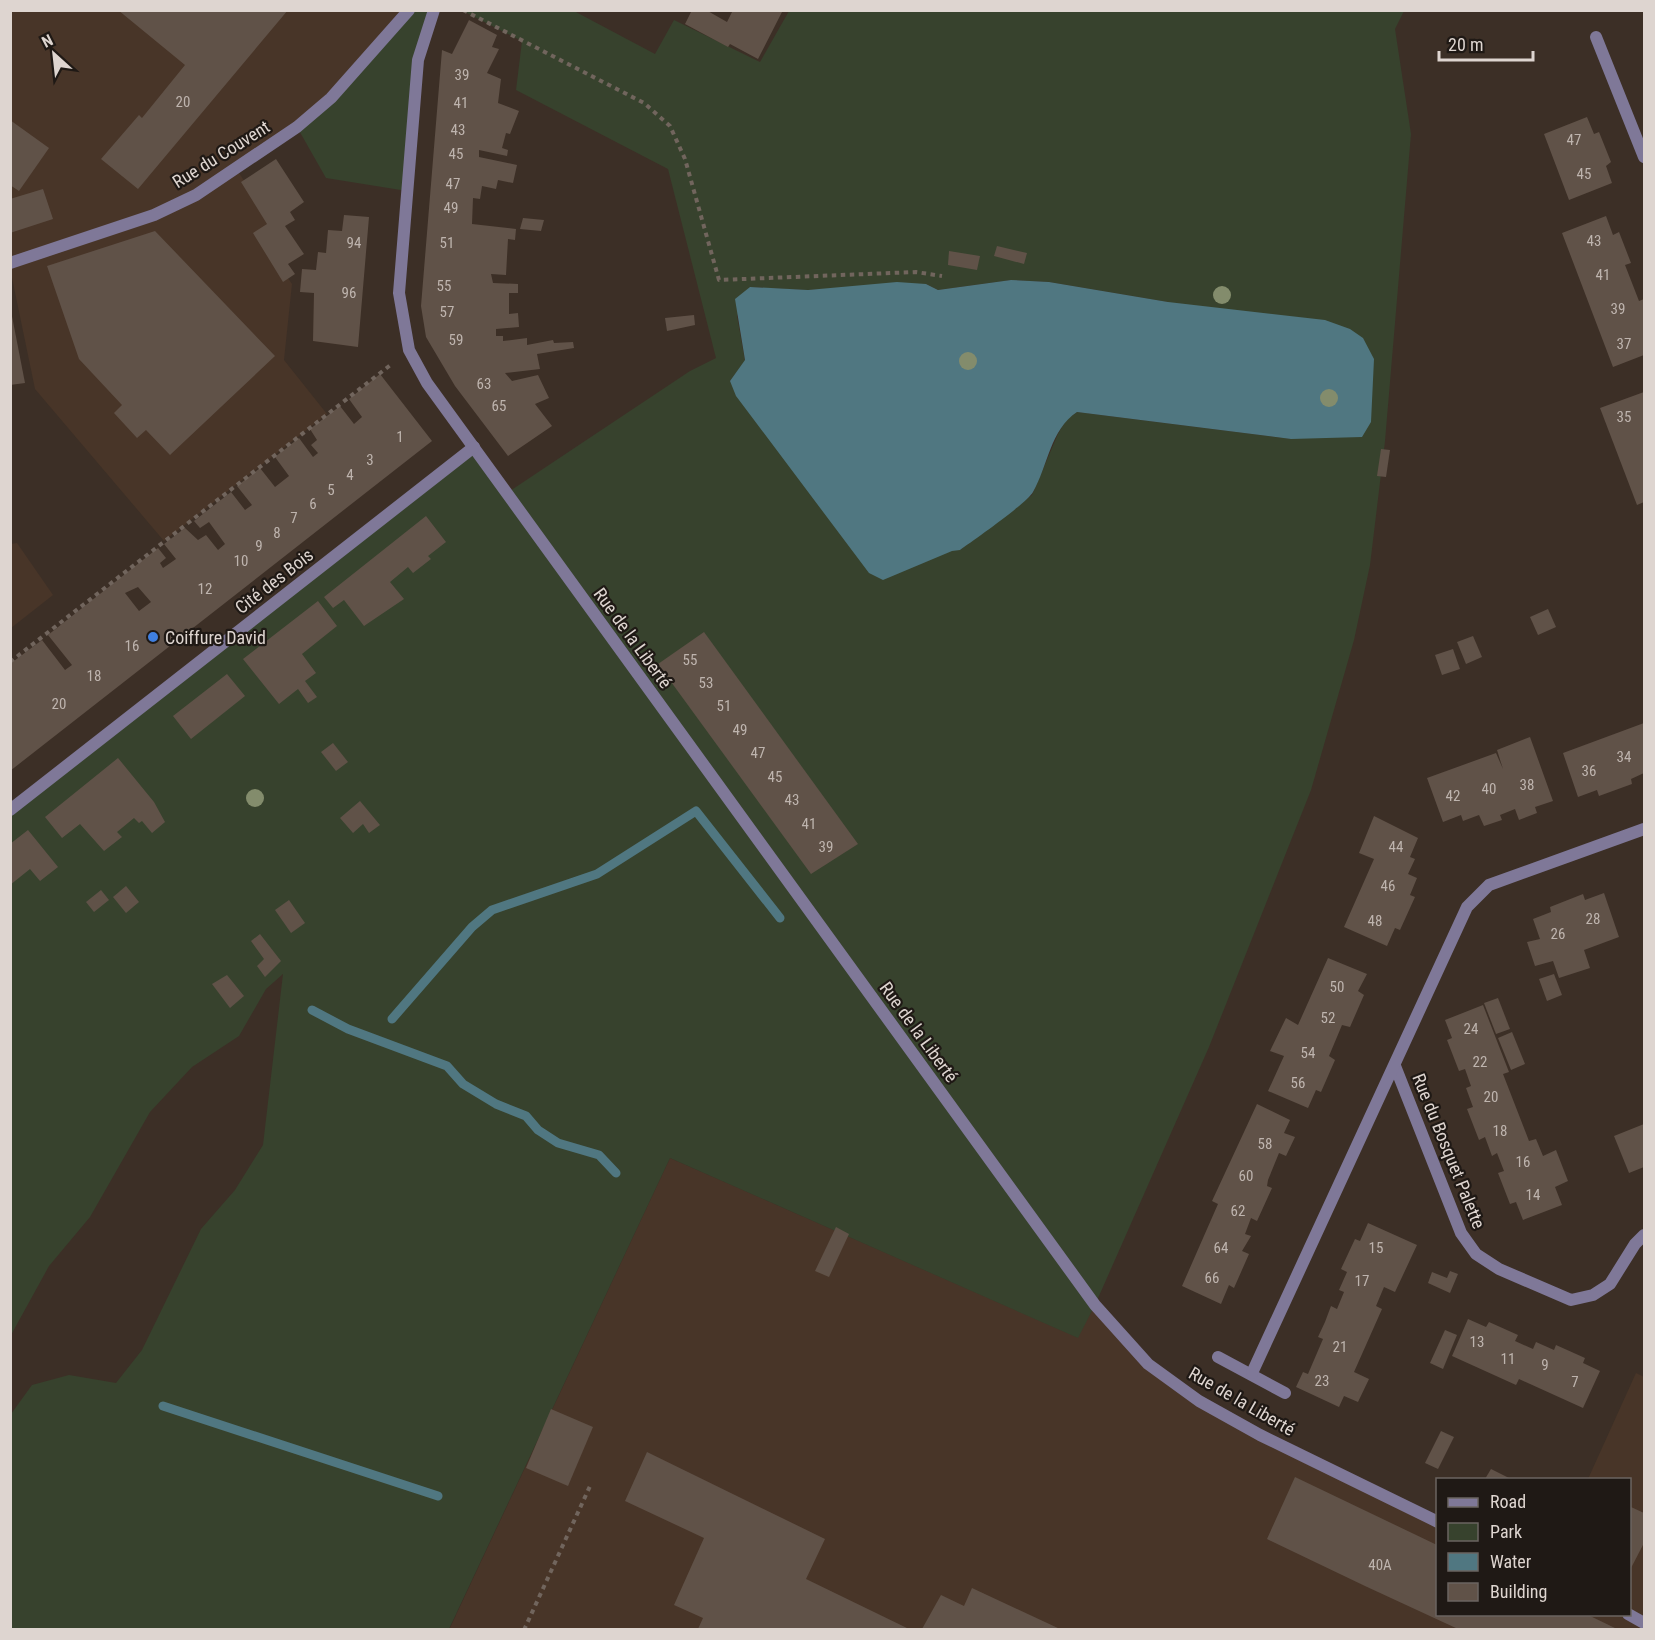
<svg xmlns="http://www.w3.org/2000/svg" width="1655" height="1640" font-family="'Roboto Condensed',sans-serif">
	<style>
		.built { fill: #483528 }
		.green { fill: #37422d; fill-rule: evenodd }
		.water { fill: #507781 }
		.lines { fill: none; stroke-linecap: round; stroke-linejoin: round }
		.stream { stroke: #507781; stroke-width: 9 }
		.building { fill: #605248; fill-rule: evenodd }
		.path { stroke: #71655d; stroke-width: 4; stroke-dasharray: 4.5 4.5; stroke-linecap: butt }
		.minor { stroke: #7f7898; stroke-width: 12 }
		.tree { fill: #838c6c }
		.shop-dot { fill: #3f7fe0; stroke: #1f1915; stroke-width: 2 }
		.labels { text-anchor: middle; dominant-baseline: central; stroke-width: 4.5; stroke-linejoin: round; paint-order: stroke }
		.number-label { font-size: 15px; fill: #beb4ae }
		.street-label { font-size: 18px; fill: #ded5d0; stroke: #1f1915 }
		.poi-label { font-size: 18px; fill: #ded5d0; stroke: #1f1915; text-anchor: start }
	</style>
	<rect width="100%" height="100%" fill="#3c2f26"/>
	<!-- built -->
	<g class="built">
		<path d="M10 11H409L331 98 236 168 273 227 260 237 292 284 284 360 327 414 164 541 35 389 11 273Z"/>
		<path d="M17 543 53 595 11 628V544Z"/>
		<path d="M670 1158 1077 1337 1095 1305 1148 1364 1199 1401 1437 1522 1438 1614H1630V1480L1588 1479 1636 1373 1644 1377V1629L449 1630Z"/>
	</g>
	<!-- green -->
	<g class="green">
		<path d="M409 11H434L423 38 407 191 326 178 297 127Z"/>
		<path d="M463 11H574L655 54 674 20 760 62 789 11H1404L1395 29 1411 134 1385 441 1370 565 1354 640 1311 790 1209 1047 1095 1305 1078 1338 670 1158 449 1629H11V1414L32 1385 69 1375 116 1383 142 1350 201 1229 235 1190 263 1145 283 974 266 989 239 1036 192 1067 150 1112 90 1217 49 1266 11 1335V810L474 447 507 493 690 371 716 358 668 169 516 90 522 41ZM1011 280 1049 282 1168 302 1291 439 1077 412 1066 420 1058 434 1032 495 960 550H952L730 381 745 361 737 316 750 287 807 290 926 284 938 290Z"/>
	</g>
	<!-- water -->
	<path class="water" d="M1011 280 1049 282 1168 302 1325 320 1350 329 1363 338 1374 359 1371 422 1362 437 1291 439 1077 412C1050 430 1048 466 1033 492 1027 503 974 540 960 550L952 551 883 580 869 573 736 396 730 381 745 360 735 299 750 287 808 290 897 282 926 284 938 290Z"/>
	<g class="lines">
		<!-- stream -->
		<g class="stream">
			<path d="M312 1010 348 1029 447 1066 463 1084 496 1104 526 1116 538 1130 558 1143 599 1155 616 1173"/>
			<path d="M392 1019 472 927 492 910 597 874 696 811 780 918"/>
			<path d="M163 1406 438 1496"/>
		</g>
	</g>
	<!-- building -->
	<g class="building">
		<path d="M118 10H288L138 189 101 159 139 115 142 118 185 65Z"/>
		<path d="M692 10H706L727 22 733 10 782 12 758 59 730 44 728 47 685 24Z"/>
		<path d="M469 20 497 35 492 47 499 49 487 73 501 79 498 103 519 111 510 134 506 133 502 148 508 150 507 156 479 150V157L517 165 513 183 498 180 496 189 482 186 480 199 473 198 472 224 516 229 515 240 508 239 506 275 491 274 493 283 518 284V293H509V314L518 313 519 327 496 329V336H503V341L527 338V345L553 340 554 343 573 342 574 348 537 354 540 369 505 373 512 381 538 375 549 398 535 404 552 426 508 456 455 386 426 337 421 306 442 50 452 54Z"/>
		<path d="M1587 117 1594 134 1599 132 1611 162 1606 166 1612 183 1569 200 1544 134Z"/>
		<path d="M10 120 49 148 19 191 10 185Z"/>
		<path d="M276 159 304 202 290 212 295 220 285 226 304 254 288 264 295 274 283 282 253 233 267 224 241 182Z"/>
		<path d="M43 189 53 219 10 233V199Z"/>
		<path d="M344 215 369 217 358 347 313 341 314 293 300 292 302 269 316 270 318 252 326 253 328 230 342 231Z"/>
		<path d="M1606 216 1613 235 1619 232 1631 263 1625 265 1639 301 1644 299V355L1613 367 1562 233Z"/>
		<path d="M523 218 544 220 541 231 520 229Z"/>
		<path d="M155 231 275 356 170 455 146 430 137 438 114 413 122 405 79 359 47 266Z"/>
		<path d="M997 246 1027 253 1024 264 994 256Z"/>
		<path d="M949 251 980 256 977 270 948 265Z"/>
		<path d="M10 306 25 383 10 385Z"/>
		<path d="M694 315 695 325 667 331 665 318Z"/>
		<path d="M380 374 432 441 10 771V664L42 640 65 670 72 665 48 635 158 548 166 558 160 563 163 568 176 559 164 544 185 528 198 540 206 535 218 550 225 544 209 522 200 528 194 521 231 492 245 510 252 505 237 486 260 468 275 487 289 476 275 457 299 438 313 457 318 453 311 445 317 440 310 429 340 406 354 424 362 417 349 399ZM138 587 151 602 139 611 125 593Z"/>
		<path d="M1644 392V502L1637 505 1600 408Z"/>
		<path d="M1381 449 1390 450 1386 477 1377 476Z"/>
		<path d="M426 516 446 542 428 556 431 559 413 573 408 567 390 582 404 599 364 626 344 600 333 608 324 597Z"/>
		<path d="M318 601 337 626 302 654 316 673 305 681 317 697 308 703 298 689 279 704 243 659Z"/>
		<path d="M1548 609 1556 627 1538 635 1530 617Z"/>
		<path d="M704 632 858 844 811 874 658 664Z"/>
		<path d="M1473 636 1482 657 1466 664 1457 642Z"/>
		<path d="M1453 649 1460 669 1442 675 1435 655Z"/>
		<path d="M227 674 245 696 191 739 173 716Z"/>
		<path d="M1644 723V773L1631 779 1632 784 1599 796 1597 790 1578 797 1563 753Z"/>
		<path d="M1530 737 1553 801 1535 807 1537 813 1519 820 1515 809 1500 815 1502 820 1484 826 1479 815 1463 821 1461 815 1443 822 1427 778 1496 753 1503 769 1497 750Z"/>
		<path d="M333 743 348 762 336 771 321 752Z"/>
		<path d="M118 758 154 802 165 822 152 833 142 821 139 823 134 818 117 832 122 837 104 851 80 824 62 838 45 817Z"/>
		<path d="M360 801 380 825 369 833 363 824 353 833 340 818Z"/>
		<path d="M1374 816 1418 838 1410 857 1415 859 1408 874 1417 878 1410 895 1415 897 1400 930 1395 928 1387 946 1344 927 1374 859 1359 853Z"/>
		<path d="M28 830 58 867 40 881 30 869 10 885V844Z"/>
		<path d="M126 886 139 902 126 913 113 897Z"/>
		<path d="M101 890 109 900 94 912 86 902Z"/>
		<path d="M1604 893 1619 937 1584 950 1590 968 1559 978 1553 961 1535 966 1527 942 1540 939 1533 919 1551 912 1550 907 1583 894 1585 900Z"/>
		<path d="M289 900 305 923 291 933 275 910Z"/>
		<path d="M260 934 281 961 265 977 257 966 264 959 251 941Z"/>
		<path d="M1328 958 1367 974 1358 991 1364 995 1350 1027 1342 1025 1329 1056 1335 1060 1321 1092 1316 1090 1308 1108 1268 1091 1284 1056 1270 1051 1286 1018 1298 1025Z"/>
		<path d="M1554 974 1562 995 1547 1001 1539 979Z"/>
		<path d="M227 975 244 996 230 1008 212 984Z"/>
		<path d="M1498 998 1510 1029 1496 1034 1484 1003Z"/>
		<path d="M1483 1005 1509 1072 1503 1074 1529 1141 1536 1139 1543 1156 1556 1150 1568 1181 1555 1187 1562 1205 1523 1220 1516 1202 1510 1204 1498 1173 1504 1171 1497 1153 1492 1156 1485 1137 1479 1140 1467 1109 1473 1107 1466 1088 1471 1086 1465 1069 1459 1071 1447 1040 1452 1038 1445 1020Z"/>
		<path d="M1512 1032 1525 1064 1511 1070 1498 1038Z"/>
		<path d="M1257 1104 1290 1120 1284 1133 1295 1137 1286 1156 1279 1153 1268 1180 1267 1186 1272 1188 1257 1221 1251 1218 1245 1234 1251 1236 1242 1251 1249 1254 1234 1288 1229 1285 1221 1304 1182 1286 1218 1204 1212 1201Z"/>
		<path d="M1644 1124V1167L1629 1173 1614 1136Z"/>
		<path d="M1368 1223 1417 1245 1395 1292 1384 1287 1376 1306 1382 1309 1354 1372 1369 1379 1358 1402 1344 1396 1339 1407 1296 1387 1303 1372 1308 1374 1323 1339 1318 1337 1325 1322 1331 1306 1337 1309 1344 1292 1339 1290 1347 1272 1341 1269 1355 1239 1360 1241Z"/>
		<path d="M836 1227 849 1234 829 1277 815 1271Z"/>
		<path d="M1450 1271 1458 1274 1450 1293 1428 1283 1432 1272 1447 1278Z"/>
		<path d="M1468 1319 1486 1327 1489 1322 1518 1335 1515 1341 1533 1349 1536 1342 1554 1350 1556 1345 1585 1358 1583 1363 1600 1371 1583 1408 1519 1379 1516 1385 1452 1356Z"/>
		<path d="M1445 1330 1457 1335 1443 1369 1430 1363Z"/>
		<path d="M551 1409 593 1427 568 1486 526 1468Z"/>
		<path d="M1441 1431 1454 1437 1438 1469 1425 1463Z"/>
		<path d="M647 1452 825 1539 806 1579 909 1629H698L703 1618 674 1605 704 1538 625 1501Z"/>
		<path d="M1491 1469 1511 1479H1485Z"/>
		<path d="M1295 1477 1437 1545 1438 1614H1586L1617 1629H1458L1365 1586 1267 1539Z"/>
		<path d="M1631 1507 1644 1513V1543L1631 1568Z"/>
		<path d="M972 1588 1060 1629H922L941 1595 964 1606Z"/>
	</g>
	<g class="lines">
		<!-- path -->
		<g class="path">
			<path d="M463 10 644 103 670 126 685 159 719 280 916 272 942 276"/>
			<path d="M10 662 393 363"/>
			<path d="M524 1630 591 1484"/>
		</g>
		<!-- minor -->
		<g class="minor">
			<path d="M434 10 418 60 399 293 409 350 427 383 1095 1305 1148 1364 1199 1401 1260 1435 1438 1522"/>
			<path d="M1596 37 1644 157"/>
			<path d="M10 263 154 215 196 195 297 127 331 98 409 10"/>
			<path d="M10 810 474 447"/>
			<path d="M1395 1066 1461 1233 1476 1254 1499 1269 1571 1300 1593 1295 1610 1284 1635 1244 1644 1235"/>
			<path d="M1218 1357 1285 1393"/>
			<path d="M1252 1373 1467 907 1489 885 1644 829"/>
			<path d="M1628 1614 1644 1623"/>
		</g>
	</g>
	<!-- trees -->
	<g class="tree">
		<circle cx="1222" cy="295" r="9"/>
		<circle cx="968" cy="361" r="9"/>
		<circle cx="1329" cy="398" r="9"/>
		<circle cx="255" cy="798" r="9"/>
	</g>
	<!-- markers -->
	<circle class="shop-dot" cx="153" cy="637" r="6"/>
	<g class="labels">
		<!-- number labels -->
		<g class="number-label">
			<text x="462" y="75">39</text>
			<text x="183" y="102">20</text>
			<text x="461" y="103">41</text>
			<text x="458" y="130">43</text>
			<text x="1574" y="140">47</text>
			<text x="456" y="154">45</text>
			<text x="1584" y="174">45</text>
			<text x="453" y="184">47</text>
			<text x="451" y="208">49</text>
			<text x="1594" y="241">43</text>
			<text x="354" y="243">94</text>
			<text x="447" y="243">51</text>
			<text x="1603" y="275">41</text>
			<text x="444" y="286">55</text>
			<text x="349" y="293">96</text>
			<text x="1618" y="309">39</text>
			<text x="447" y="312">57</text>
			<text x="456" y="340">59</text>
			<text x="1624" y="344">37</text>
			<text x="484" y="384">63</text>
			<text x="499" y="406">65</text>
			<text x="1624" y="417">35</text>
			<text x="400" y="437">1</text>
			<text x="370" y="460">3</text>
			<text x="350" y="475">4</text>
			<text x="331" y="490">5</text>
			<text x="313" y="504">6</text>
			<text x="294" y="518">7</text>
			<text x="277" y="533">8</text>
			<text x="259" y="546">9</text>
			<text x="241" y="561">10</text>
			<text x="205" y="589">12</text>
			<text x="132" y="646">16</text>
			<text x="690" y="660">55</text>
			<text x="94" y="676">18</text>
			<text x="706" y="683">53</text>
			<text x="59" y="704">20</text>
			<text x="724" y="706">51</text>
			<text x="740" y="730">49</text>
			<text x="758" y="753">47</text>
			<text x="1624" y="757">34</text>
			<text x="1589" y="771">36</text>
			<text x="775" y="777">45</text>
			<text x="1527" y="785">38</text>
			<text x="1489" y="789">40</text>
			<text x="1453" y="796">42</text>
			<text x="792" y="800">43</text>
			<text x="809" y="824">41</text>
			<text x="826" y="847">39</text>
			<text x="1396" y="847">44</text>
			<text x="1388" y="886">46</text>
			<text x="1593" y="919">28</text>
			<text x="1375" y="921">48</text>
			<text x="1558" y="934">26</text>
			<text x="1337" y="987">50</text>
			<text x="1328" y="1018">52</text>
			<text x="1471" y="1029">24</text>
			<text x="1308" y="1053">54</text>
			<text x="1480" y="1062">22</text>
			<text x="1298" y="1083">56</text>
			<text x="1491" y="1097">20</text>
			<text x="1500" y="1131">18</text>
			<text x="1265" y="1144">58</text>
			<text x="1523" y="1162">16</text>
			<text x="1246" y="1176">60</text>
			<text x="1533" y="1195">14</text>
			<text x="1238" y="1211">62</text>
			<text x="1221" y="1248">64</text>
			<text x="1376" y="1248">15</text>
			<text x="1212" y="1278">66</text>
			<text x="1362" y="1281">17</text>
			<text x="1477" y="1342">13</text>
			<text x="1340" y="1347">21</text>
			<text x="1508" y="1359">11</text>
			<text x="1545" y="1365">9</text>
			<text x="1322" y="1381">23</text>
			<text x="1575" y="1382">7</text>
			<text x="1380" y="1565">40A</text>
		</g>
		<!-- street labels -->
		<g class="street-label">
			<text transform="translate(221 154) rotate(-32)">Rue du Couvent</text>
			<text transform="translate(274 581) rotate(-38)">Cité des Bois</text>
			<text transform="translate(633 638) rotate(54)">Rue de la Liberté</text>
			<text transform="translate(919 1032) rotate(54)">Rue de la Liberté</text>
			<text transform="translate(1449 1151) rotate(68)">Rue du Bosquet Palette</text>
			<text transform="translate(1242 1401) rotate(30)">Rue de la Liberté</text>
		</g>
		<!-- poi labels -->
		<g class="poi-label">
			<text x="165" y="637">Coiffure David</text>
		</g>
	</g>
	<!-- border -->
	<rect width="1655" height="1640" fill="none" stroke="#ded5d0" stroke-width="24"/>
	<!-- legend -->
	<rect x="1436" y="1478" width="195" height="138" fill="#1f1915" stroke="#6b6460" stroke-width="1.5"/>
	<rect x="1448" y="1498" width="30" height="9" fill="#7f7898" stroke="#6b6460" stroke-width="1.5"/>
	<text x="1490" y="1508" font-size="18" fill="#ded5d0">Road</text>
	<rect x="1448" y="1523" width="30" height="18" fill="#37422d" stroke="#6b6460" stroke-width="1.5"/>
	<text x="1490" y="1538" font-size="18" fill="#ded5d0">Park</text>
	<rect x="1448" y="1553" width="30" height="18" fill="#507781" stroke="#6b6460" stroke-width="1.5"/>
	<text x="1490" y="1568" font-size="18" fill="#ded5d0">Water</text>
	<rect x="1448" y="1583" width="30" height="18" fill="#605248" stroke="#6b6460" stroke-width="1.5"/>
	<text x="1490" y="1598" font-size="18" fill="#ded5d0">Building</text>
	<!-- north arrow -->
	<g transform="translate(54 54) rotate(333)" stroke="#1f1915" stroke-width="4.5" paint-order="stroke">
	<path d="M0-4.5L10 22L0 15L-10 22Z" fill="#ded5d0"/>
	<text y="-9" font-size="16" font-weight="bold" text-anchor="middle" fill="#ded5d0">N</text>
	</g>
	<!-- scale -->
	<path d="M1439 51v9h94v-9" fill="none" stroke="#ded5d0" stroke-width="3"/>
	<text x="1448" y="51" font-size="18" fill="#ded5d0" stroke="#1f1915" stroke-width="4.5" paint-order="stroke">20 m</text>
</svg>
